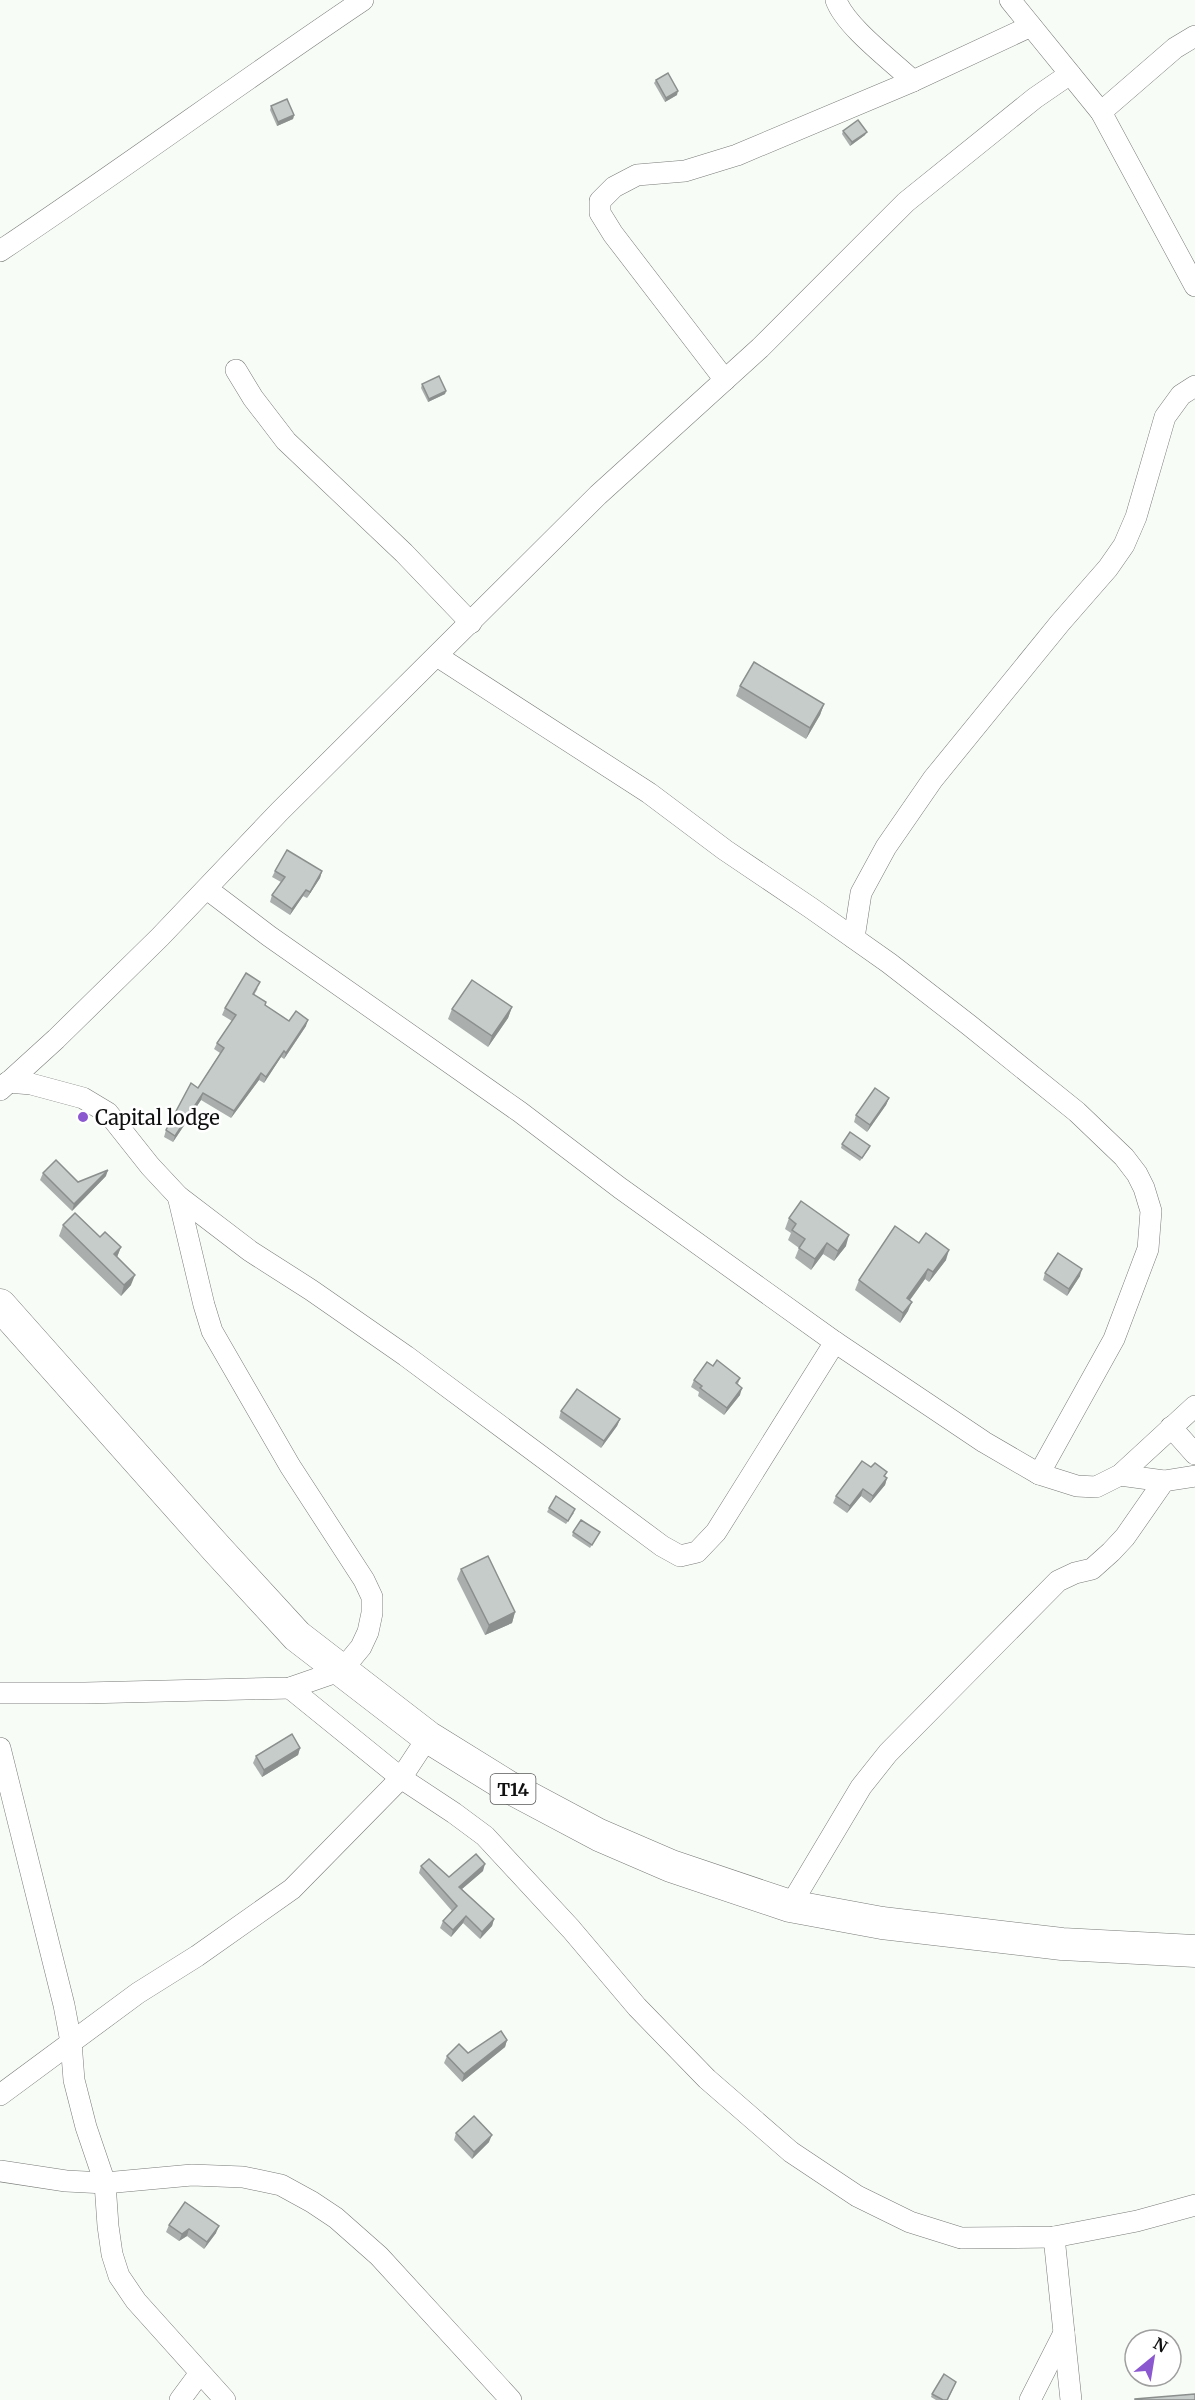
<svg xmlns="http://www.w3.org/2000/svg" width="1195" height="2400" font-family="Merriweather,serif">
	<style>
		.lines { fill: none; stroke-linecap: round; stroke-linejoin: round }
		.minor-casing { stroke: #787b78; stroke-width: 22 }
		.highway-casing { stroke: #787b78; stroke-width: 33 }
		.minor { stroke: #fff; stroke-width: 21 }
		.highway { stroke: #fff; stroke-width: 32 }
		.wall { fill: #aaafae }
		.shaded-wall { fill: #8b8f8d }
		.building { fill: #c6ccca; stroke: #8b8f8d; stroke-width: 1.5 }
		.poi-dot { fill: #8b58d0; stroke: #fff; stroke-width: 2 }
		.labels { text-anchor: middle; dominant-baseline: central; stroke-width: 5; stroke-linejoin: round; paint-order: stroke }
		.shield { fill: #fff; stroke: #575857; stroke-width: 1.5 }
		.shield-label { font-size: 18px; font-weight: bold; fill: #0f100f }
		.poi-label { font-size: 20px; fill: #0f100f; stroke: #fff; text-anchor: start }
	</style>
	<rect width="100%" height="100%" fill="#f8fcf7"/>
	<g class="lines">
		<defs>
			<g id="minor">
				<path d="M836 0C845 26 892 61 913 81"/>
				<path d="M1010 0 1101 112 1195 286"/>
				<path d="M1101 112 1175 48 1195 36"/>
				<path d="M0 251C123 169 241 82 363 0"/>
				<path d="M236 370 253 398 286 441 404 553 471 623"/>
				<path d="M725 380 613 234 600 213V201L614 187 637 175 685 171 737 155 913 81 1031 26"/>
				<path d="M437 656 649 793 725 850 811 908 889 963 969 1025 1077 1112 1124 1157 1137 1174 1144 1188 1151 1211 1148 1249 1114 1339 1039 1474"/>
				<path d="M207 889 269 936 520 1112 620 1188 835 1342 984 1442 1039 1474 1077 1486 1096 1487 1120 1475 1195 1406"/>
				<path d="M854 938 861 893 886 847 933 779 1060 623 1108 568 1124 545 1136 517 1165 417 1181 395 1195 386"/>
				<path d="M8 1082 31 1084 83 1098 108 1113 150 1166 178 1196 250 1251 311 1290 406 1356 662 1546 680 1556 697 1552 716 1532 835 1342"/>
				<path d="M0 1090 56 1039 160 937 280 811 598 495 760 348 906 202 1035 98 1070 74"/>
				<path d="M1171 1427 1195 1454"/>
				<path d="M1120 1475 1164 1481 1195 1476"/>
				<path d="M290 1688 401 1778 454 1813 485 1836 571 1929 637 2007 707 2079 791 2152 857 2196 910 2222 961 2238 1054 2237 1137 2221 1195 2205"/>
				<path d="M0 1693H85L290 1688 342 1670 361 1647 368 1632 372 1613V1597L364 1580 290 1466 212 1331 204 1305 178 1196"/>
				<path d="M0 1748 64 2005 71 2042 74 2080 86 2127 105 2183 108 2226 112 2254 119 2276 136 2301 225 2400"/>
				<path d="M790 1906 861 1787 888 1753 1058 1581 1075 1573 1092 1569 1111 1552 1125 1537 1164 1481"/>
				<path d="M0 2095 138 1993 197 1956 292 1889 401 1778 428 1737"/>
				<path d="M0 2171 66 2181 105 2183 192 2175 243 2177 281 2185 312 2202 336 2218 379 2256 511 2400"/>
				<path d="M1054 2237 1071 2400"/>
				<path d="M180 2400 200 2373"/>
				<path d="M1030 2400 1064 2333"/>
			</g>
			<path id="highway" d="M0 1305 217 1549 297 1636 428 1737 507 1786 599 1835 671 1866 790 1906 882 1923 1062 1944 1195 1951"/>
		</defs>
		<!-- minor casing -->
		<use href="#minor" class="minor-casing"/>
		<!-- highway casing -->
		<use href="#highway" class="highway-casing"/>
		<!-- minor -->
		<use href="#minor" class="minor"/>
		<!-- highway -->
		<use href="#highway" class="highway"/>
	</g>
	<!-- wall -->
	<g class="wall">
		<path d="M656 80 677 95 665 102 654 83Z"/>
		<path d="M271 106 294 115 293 119 277 126 270 110Z"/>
		<path d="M843 131 865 135 850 146 842 134Z"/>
		<path d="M422 384 446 391 445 394 428 402 421 388Z"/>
		<path d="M740 686 824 704 820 715 806 739 736 696Z"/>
		<path d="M275 871H322L320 878 307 898 303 896 290 915 270 902 272 895 281 882 272 877Z"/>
		<path d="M258 988 254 995 265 1005 289 1021 306 1026 284 1059 281 1057 264 1083 259 1080 231 1118 201 1100 173 1142 164 1137 166 1130 198 1088 220 1053 214 1049 217 1043 232 1021 222 1015 225 1008Z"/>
		<path d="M512 1007 508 1018 488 1047 448 1019 452 1009Z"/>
		<path d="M889 1098 886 1105 867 1132 854 1122 856 1115Z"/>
		<path d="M842 1144 870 1146 869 1149 860 1161 841 1148Z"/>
		<path d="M43 1173 78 1182 106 1176 72 1211 40 1180Z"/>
		<path d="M789 1218 846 1246 834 1261 823 1254 811 1270 795 1258 799 1248 788 1240 791 1233 785 1229Z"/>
		<path d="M63 1225 100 1237 121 1247 117 1257 131 1285 121 1296 59 1236Z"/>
		<path d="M919 1243 946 1260 929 1282 925 1279 910 1300 908 1311 900 1323 855 1290 859 1280Z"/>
		<path d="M1045 1273 1080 1276 1067 1296 1043 1280Z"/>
		<path d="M713 1366 740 1378 738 1384 740 1395 724 1415 698 1396 699 1392 691 1387 694 1380Z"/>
		<path d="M561 1411 620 1419 617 1426 601 1448 559 1418Z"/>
		<path d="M871 1467 887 1472 885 1476 887 1478 885 1485 870 1503 861 1496 847 1513 833 1503 836 1496Z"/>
		<path d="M549 1508 574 1513 566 1524 547 1512Z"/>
		<path d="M573 1532 598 1535 590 1548 572 1536Z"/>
		<path d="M461 1569 515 1612 512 1623 485 1635 457 1579Z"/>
		<path d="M300 1748 298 1755 262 1777 253 1763 256 1756Z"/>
		<path d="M421 1866 449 1877 483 1871 462 1889 494 1919 492 1926 480 1939 463 1923 451 1937 440 1928 443 1921 452 1911 419 1873Z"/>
		<path d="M507 2040 505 2047 462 2082 444 2063 447 2056 468 2053Z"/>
		<path d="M456 2133 489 2142 472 2159 454 2140Z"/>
		<path d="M169 2225 216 2233 204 2249 187 2236 179 2241 166 2232Z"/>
		<path d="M956 2382 948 2400H936L931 2397 932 2394Z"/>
	</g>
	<!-- shaded-wall -->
	<g class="shaded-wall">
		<path d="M678 91 677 95 665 102 666 98Z"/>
		<path d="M294 115 293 119 277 126 278 122Z"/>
		<path d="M867 132 865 135 850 146 852 142Z"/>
		<path d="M446 391 445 394 428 402 429 399Z"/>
		<path d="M824 704 820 715 806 739 810 728Z"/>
		<path d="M322 871 320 878 307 898 310 892Z"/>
		<path d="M306 890 303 896 290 915 292 909Z"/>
		<path d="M512 1007 508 1018 488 1047 492 1036Z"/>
		<path d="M308 1020 306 1026 284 1059 286 1053Z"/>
		<path d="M284 1051 281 1057 264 1083 266 1077Z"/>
		<path d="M261 1073 259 1080 231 1118 234 1111Z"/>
		<path d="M203 1093 201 1100 173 1142 175 1136Z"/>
		<path d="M889 1098 886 1105 867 1132 870 1125Z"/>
		<path d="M108 1170 106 1176 72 1211 74 1204Z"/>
		<path d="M849 1235 846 1246 834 1261 838 1251Z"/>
		<path d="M827 1243 823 1254 811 1270 815 1259Z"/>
		<path d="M121 1247 117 1257 114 1254Z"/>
		<path d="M949 1250 946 1260 929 1282 933 1272Z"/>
		<path d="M928 1269 925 1279 904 1308 907 1298Z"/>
		<path d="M1082 1269 1080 1276 1067 1296 1069 1289Z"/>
		<path d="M135 1275 131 1285 121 1296 124 1285Z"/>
		<path d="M912 1302 908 1311 900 1323 903 1313Z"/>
		<path d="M742 1388 740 1395 724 1415 727 1408Z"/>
		<path d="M620 1419 617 1426 601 1448 604 1441Z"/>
		<path d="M887 1478 885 1485 870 1503 873 1496Z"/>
		<path d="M863 1489 861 1496 847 1513 850 1506Z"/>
		<path d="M515 1612 512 1623 485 1635 489 1625Z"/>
		<path d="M300 1748 298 1755 262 1777 264 1770Z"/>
		<path d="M485 1864 483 1871 456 1894 459 1887Z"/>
		<path d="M466 1916 463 1923 451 1937 453 1930Z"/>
		<path d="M494 1919 492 1926 480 1939 482 1932Z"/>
		<path d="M507 2040 505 2047 462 2082 464 2074Z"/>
		<path d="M492 2135 489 2142 472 2159 474 2152Z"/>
		<path d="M219 2226 216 2233 204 2249 207 2242Z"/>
		<path d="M189 2229 187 2236 179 2241 182 2234Z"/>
	</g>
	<!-- building -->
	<g class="building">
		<path d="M668 73 678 91 666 98 656 80Z"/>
		<path d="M287 99 294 115 278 122 271 106Z"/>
		<path d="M858 120 867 132 852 142 843 131Z"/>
		<path d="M439 376 446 391 429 399 422 384Z"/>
		<path d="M754 662 824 704 810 728 740 686Z"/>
		<path d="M287 850 322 871 310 892 306 890 292 909 272 895 285 877 275 871Z"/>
		<path d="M246 973 260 982 253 994 266 1002 265 1005 289 1021 296 1011 308 1020 286 1053 284 1051 266 1077 261 1073 234 1111 203 1093 175 1136 166 1130 191 1083 198 1088 224 1048 217 1043 236 1015 225 1008Z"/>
		<path d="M472 980 512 1007 492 1036 452 1009Z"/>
		<path d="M875 1088 889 1098 870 1125 856 1115Z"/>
		<path d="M850 1132 870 1146 862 1158 842 1144Z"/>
		<path d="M56 1160 78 1182 108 1170 74 1204 43 1173Z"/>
		<path d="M801 1201 849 1235 838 1251 827 1243 815 1259 799 1248 805 1239 792 1230 796 1224 789 1218Z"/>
		<path d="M75 1213 100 1237 105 1232 121 1247 114 1254 135 1275 124 1285 63 1225Z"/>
		<path d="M895 1226 919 1243 926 1233 949 1250 933 1272 928 1269 907 1298 912 1302 903 1313 859 1280Z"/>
		<path d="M1058 1253 1082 1269 1069 1289 1045 1273Z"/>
		<path d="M717 1360 740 1378 736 1383 742 1388 727 1408 700 1388 702 1386 694 1380 707 1362 713 1366Z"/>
		<path d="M577 1389 620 1419 604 1441 561 1411Z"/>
		<path d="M862 1461 871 1467 875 1463 887 1472 884 1476 887 1478 873 1496 863 1489 850 1506 836 1496Z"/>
		<path d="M556 1496 575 1509 568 1521 549 1508Z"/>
		<path d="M581 1520 600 1532 592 1545 573 1532Z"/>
		<path d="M488 1556 515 1612 489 1625 461 1569Z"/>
		<path d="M292 1734 300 1748 264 1770 256 1756Z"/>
		<path d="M476 1854 485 1864 459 1887 494 1919 482 1932 466 1916 453 1930 443 1921 457 1906 421 1866 429 1859 449 1877Z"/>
		<path d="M501 2031 507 2040 464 2074 447 2056 459 2044 468 2053Z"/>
		<path d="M474 2116 492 2135 474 2152 456 2133Z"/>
		<path d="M185 2202 219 2226 207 2242 189 2229 182 2234 169 2225Z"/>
		<path d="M944 2374 956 2382 947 2400H943L932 2394Z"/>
		<path d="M1195 2394V2400H1135V2399Z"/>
	</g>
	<!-- markers -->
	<circle class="poi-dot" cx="83" cy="1117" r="6"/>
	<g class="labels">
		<!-- shield labels -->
		<rect class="shield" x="490.5" y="1774" width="45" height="30" rx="4.5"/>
		<g class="shield-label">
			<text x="513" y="1789">T14</text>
		</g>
		<!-- poi labels -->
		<g class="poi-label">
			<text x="95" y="1117">Capital lodge</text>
		</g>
	</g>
	<!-- north arrow -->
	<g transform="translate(1153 2358) rotate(30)"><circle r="28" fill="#ffffff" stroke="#9f9f9f" stroke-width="1.5"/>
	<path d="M0-4.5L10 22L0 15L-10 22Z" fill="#8b58d0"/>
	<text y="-9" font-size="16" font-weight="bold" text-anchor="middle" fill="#0f100f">N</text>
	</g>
</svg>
